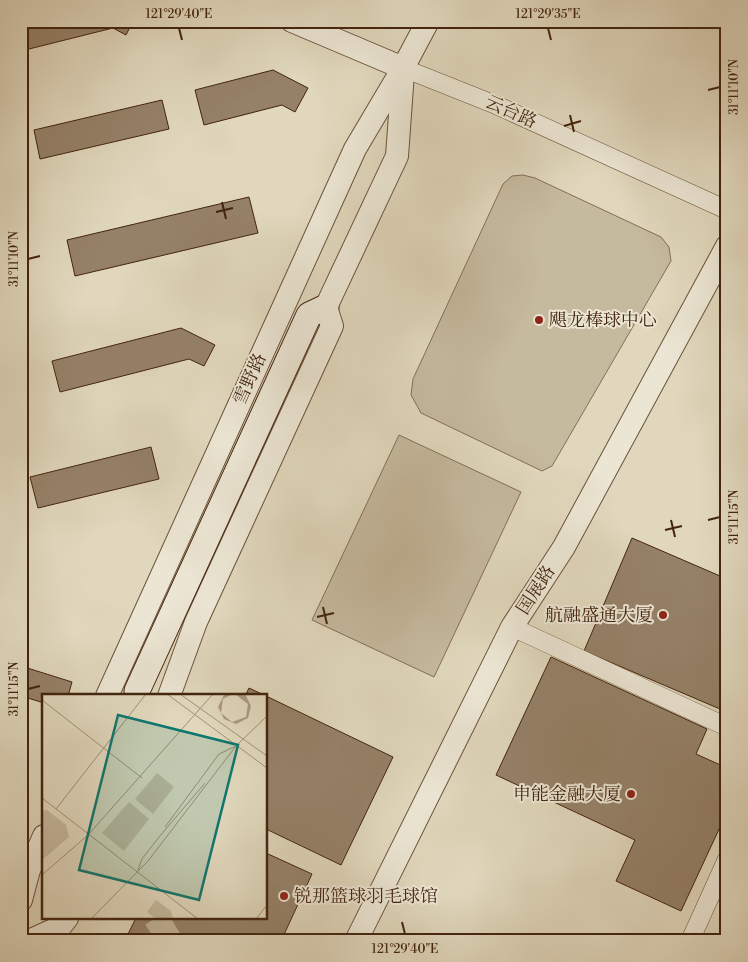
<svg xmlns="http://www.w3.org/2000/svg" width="748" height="962" font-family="'Libre Bodoni','Noto Serif SC',serif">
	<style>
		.green { fill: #c5b99e; stroke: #846e56 }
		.building { fill: #958168; stroke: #43240e }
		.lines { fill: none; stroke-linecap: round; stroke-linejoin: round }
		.secondary-tunnel { stroke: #c1b399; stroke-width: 25; stroke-dasharray: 25 12; stroke-linecap: butt }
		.minor-casing { stroke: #6a513a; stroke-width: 19 }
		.tertiary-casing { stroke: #6a513a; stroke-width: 24 }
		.secondary-casing { stroke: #43240e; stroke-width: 27 }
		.minor { stroke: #ebe5d3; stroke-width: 18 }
		.tertiary { stroke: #ebe5d3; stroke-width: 22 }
		.secondary { stroke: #ebe5d3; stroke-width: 25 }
		.ticks { fill: none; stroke: #43240e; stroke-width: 2 }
		.poi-dot { fill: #8f2418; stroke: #ebe5d3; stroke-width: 2 }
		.labels { text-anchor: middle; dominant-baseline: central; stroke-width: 4; stroke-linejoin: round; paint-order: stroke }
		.street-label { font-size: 18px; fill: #43240e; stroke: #ebe5d3 }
		.poi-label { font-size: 18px; fill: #43240e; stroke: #ebe5d3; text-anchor: start }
		.inset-road { fill: none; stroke: #a18f76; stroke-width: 1 }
		.view { fill: #0f766e; fill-opacity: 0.15; stroke: #0f766e; stroke-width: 2.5 }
		.inset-edge { fill: none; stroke: #43240e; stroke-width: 2.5 }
		.neatline { fill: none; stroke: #43240e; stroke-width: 2 }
		.ticks-label { font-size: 12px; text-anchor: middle; fill: #43240e }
	</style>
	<rect width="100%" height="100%" fill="#e0d7bc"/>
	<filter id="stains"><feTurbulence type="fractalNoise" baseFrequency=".004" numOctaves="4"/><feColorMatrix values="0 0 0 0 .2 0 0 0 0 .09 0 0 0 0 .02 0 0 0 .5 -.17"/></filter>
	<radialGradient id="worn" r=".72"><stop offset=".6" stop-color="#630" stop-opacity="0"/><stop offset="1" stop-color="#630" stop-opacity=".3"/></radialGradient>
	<!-- green -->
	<g class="green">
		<path d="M523 175 535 178 661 237 669 247 671 261 552 466 542 471 421 413 411 395 413 379 503 184 512 176Z"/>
		<path d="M399 435 521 492 434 677 312 620Z"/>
	</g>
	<!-- building -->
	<g class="building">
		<path d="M21 21H133L126 35 113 28 21 51Z"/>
		<path d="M273 70 308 88 295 112 282 105 204 125 195 90Z"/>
		<path d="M162 100 169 129 40 159 34 130Z"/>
		<path d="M249 197 258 233 75 276 67 240Z"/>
		<path d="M181 328 215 345 204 366 189 359 60 392 52 361Z"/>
		<path d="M151 447 159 479 38 508 30 477Z"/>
		<path d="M632 538 727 579V712L584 651Z"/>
		<path d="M551 657 707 729 696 754 727 768V812L681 911 616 881 635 840 496 775Z"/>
		<path d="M21 666 72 682 68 696H44V703L21 696Z"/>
		<path d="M249 688 266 696H245Z"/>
		<path d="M266 696 393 757 341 865 266 829Z"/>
		<path d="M266 853 312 874 281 941 125 940 136 918H266Z"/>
	</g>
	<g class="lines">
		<!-- secondary-tunnel -->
		<path class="secondary-tunnel" d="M156 918 170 941"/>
		<defs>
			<g id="minor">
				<path d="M403 68 496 105 727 210"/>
				<path d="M512 627 727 727"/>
				<path d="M690 941 727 859"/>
			</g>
			<g id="tertiary">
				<path d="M292 21 403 68"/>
				<path d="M107 696 355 149 403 68 428 21"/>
				<path d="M169 696 196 622 332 326 326 307 397 156 403 73"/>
				<path d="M21 900 29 870 44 836"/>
				<path d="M29 941 60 927 67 918"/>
				<path d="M356 941 512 627 564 547 727 246"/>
			</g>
			<path id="secondary" d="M137 691 309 315 326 307"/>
		</defs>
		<!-- minor casing -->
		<use href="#minor" class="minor-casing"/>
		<!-- tertiary casing -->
		<use href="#tertiary" class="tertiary-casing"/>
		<!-- secondary casing -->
		<use href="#secondary" class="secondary-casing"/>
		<!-- minor -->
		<use href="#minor" class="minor"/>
		<!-- tertiary -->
		<use href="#tertiary" class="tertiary"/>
		<!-- secondary -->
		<use href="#secondary" class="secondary"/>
	</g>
	<!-- ticks -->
	<path class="ticks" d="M179 28 182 40M548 28 551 40M708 90 720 87M570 115 574 132M564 126 581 121M222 202 226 219M216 212 233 208M28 259 40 256M671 520 675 537M708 520 720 517M665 530 682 526M323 607 327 624M317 617 334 613M28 689 40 686M402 922 405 934"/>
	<!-- markers -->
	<g class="poi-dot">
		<circle cx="539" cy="320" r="5"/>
		<circle cx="663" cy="615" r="5"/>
		<circle cx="631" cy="794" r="5"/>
		<circle cx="284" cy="896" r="5"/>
	</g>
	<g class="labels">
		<!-- street labels -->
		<g class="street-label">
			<text transform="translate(511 112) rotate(24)">云台路</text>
			<text transform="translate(250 379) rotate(-66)">雪野路</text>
			<text transform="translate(536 590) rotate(-57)">国展路</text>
		</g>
		<!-- poi labels -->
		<g class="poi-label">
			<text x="549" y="320">飓龙棒球中心</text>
			<text x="653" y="615" text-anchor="end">航融盛通大厦</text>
			<text x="621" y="794" text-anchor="end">申能金融大厦</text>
			<text x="294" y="896">锐那篮球羽毛球馆</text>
		</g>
	</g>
	<!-- overview -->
	<g transform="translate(42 694)">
		<rect width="225" height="225" fill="#e0d7bc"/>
		<path d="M115 79 132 93 111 120 93 105ZM87 108 107 125 82 157 60 139ZM5 116 24 131 27 143 0 166V117ZM114 206 129 217 131 225H114L105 218Z" fill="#c5b99e"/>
		<path d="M191 0 181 5 179 19 190 28 204 23 206 10 193 0H203L209 12 206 24 194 30 182 25 176 13 182 1Z" fill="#ab9a81"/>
		<path class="inset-road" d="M125 0 225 74M138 0 225 62M0 6 100 84M0 104 156 225M14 115 104 0M123 133 177 60 194 52M117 143 163 89M96 176 100 165 117 143M0 181 46 141 171 0M49 225 106 167 194 52 225 22M214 225 225 211"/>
		<path class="view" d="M76 21 196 51 157 206 37 176Z"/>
		<rect width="225" height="225" class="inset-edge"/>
	</g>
	<!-- margin -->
	<rect width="748" height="962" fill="none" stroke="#e0d7bc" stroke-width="55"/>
	<rect x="28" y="28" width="692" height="906" class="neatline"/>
	<g class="ticks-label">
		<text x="179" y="18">121°29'40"E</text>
		<text x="548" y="18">121°29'35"E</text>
		<text transform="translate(734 87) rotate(-90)" y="4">31°11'10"N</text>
		<text transform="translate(14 259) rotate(-90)" y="4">31°11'10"N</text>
		<text transform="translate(734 517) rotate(-90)" y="4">31°11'15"N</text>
		<text transform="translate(14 689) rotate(-90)" y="4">31°11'15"N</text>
		<text x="405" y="953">121°29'40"E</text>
	</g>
	<rect width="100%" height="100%" filter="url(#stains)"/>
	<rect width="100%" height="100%" fill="url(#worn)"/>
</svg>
